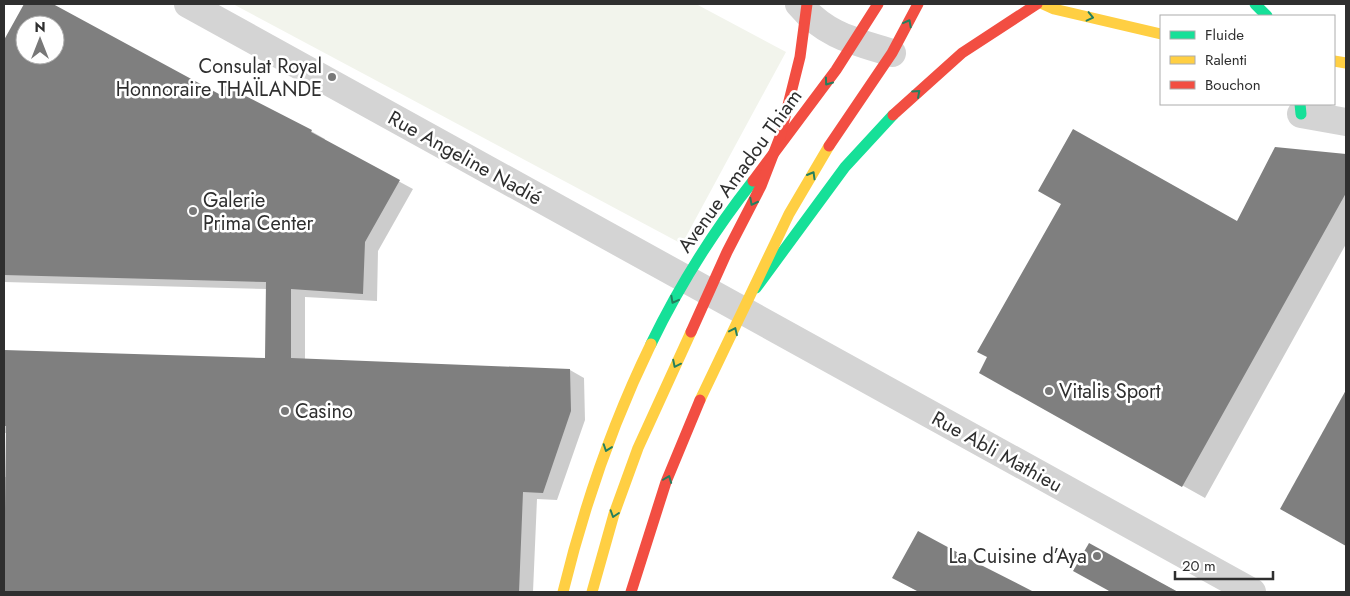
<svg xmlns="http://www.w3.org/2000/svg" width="1350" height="596" font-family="Jost,sans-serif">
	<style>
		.green { fill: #f2f4ec }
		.shadow { fill: #0003; fill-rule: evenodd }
		.building { fill: #7f7f7f; fill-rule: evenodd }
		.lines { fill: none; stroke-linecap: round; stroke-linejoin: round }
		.street { stroke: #d4d4d4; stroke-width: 28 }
		.fast { stroke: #16e098; stroke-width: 11 }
		.slow { stroke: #ffcf43; stroke-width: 11 }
		.jam { stroke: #f24e42; stroke-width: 11 }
		.slow-bridge { stroke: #ffcf43; stroke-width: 11 }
		.jam-bridge { stroke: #f24e42; stroke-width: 11 }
		.oneway { stroke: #247f5e }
		.poi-dot { fill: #787878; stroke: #fff; stroke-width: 2 }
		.labels { text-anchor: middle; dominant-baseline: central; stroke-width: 5; stroke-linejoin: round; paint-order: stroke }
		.poi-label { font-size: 20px; fill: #2f2f2f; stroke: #fff; text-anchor: start }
		.street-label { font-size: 20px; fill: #2f2f2f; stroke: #fff }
	</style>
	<rect width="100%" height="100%" fill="#fff"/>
	<!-- green -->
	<polygon class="green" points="233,4 696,4 786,52 682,244"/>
	<!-- shadow -->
	<g class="shadow">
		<path d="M25,4H50L220,96L225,87L311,131L325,139L324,141L413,189L378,251L377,301L305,297V360L570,370L584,378L585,420L557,500L537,499L533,592H4V477H6L7,433H4V351L266,359L267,289L4,282V42ZM25,25H55V55H25Z"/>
		<polygon points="1276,148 1346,155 1346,244 1205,498 1002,385 1237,223"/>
		<polygon points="1346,393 1346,545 1281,509"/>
		<polygon points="918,533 1030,592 919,592 894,578"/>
		<polygon points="1089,545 1178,592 1109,592"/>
	</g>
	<!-- building -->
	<g class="building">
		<path d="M24,4H53L219,94L224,85L312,130L311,132L400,180L365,242L363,294L291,289V358L570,369L571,411L543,493L523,492L519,592H4L6,426H4V350L265,358L266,282L4,275V40ZM25,25H55V55H25Z"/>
		<polygon points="1073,129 1237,221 1275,147 1346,154 1346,193 1182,487 979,373 987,357 977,352 1061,204 1038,191"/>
		<polygon points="1346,390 1346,546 1280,509"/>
		<polygon points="918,531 979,564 1034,592 919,592 892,578"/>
		<polygon points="1089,543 1178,592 1111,592 1073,571"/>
	</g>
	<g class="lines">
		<!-- street -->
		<g class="street">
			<polyline points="188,4 1252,592"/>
			<path d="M799,4C826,36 854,41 892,53"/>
			<polyline points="1301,114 1346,122"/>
		</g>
		<!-- fast -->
		<g class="fast">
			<polyline points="1255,4 1267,16"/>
			<polyline points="1300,104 1301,114"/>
			<polyline points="756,288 845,167 893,115"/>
			<path d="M651,344C679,286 713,232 753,181"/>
		</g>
		<!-- slow -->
		<g class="slow">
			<polyline points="1043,4 1054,9 1161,34"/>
			<polyline points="1334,61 1346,63"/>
			<polyline points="700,400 789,214 829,146"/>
			<path d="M563,592C584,506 612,424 651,344"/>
		</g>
		<!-- jam -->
		<g class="jam">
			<polyline points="893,115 962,53 1037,4"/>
			<polyline points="829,146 892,53 918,4"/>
			<polyline points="753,181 836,70 878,4"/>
			<polyline points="631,592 666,482 700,400"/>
		</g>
		<!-- slow-bridge -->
		<polyline class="slow-bridge" points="592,592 614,514 638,448 691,332"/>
		<!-- jam-bridge -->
		<polyline class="jam-bridge" points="691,332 727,252 761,186 780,137 800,57 807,4"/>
	</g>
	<!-- one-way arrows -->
	<defs><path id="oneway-chevron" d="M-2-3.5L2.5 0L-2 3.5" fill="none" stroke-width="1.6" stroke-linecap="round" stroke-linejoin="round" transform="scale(1.25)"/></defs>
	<g class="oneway">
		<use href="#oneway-chevron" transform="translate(1090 17) rotate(13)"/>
		<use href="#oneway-chevron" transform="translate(908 23) rotate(-62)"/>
		<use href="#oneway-chevron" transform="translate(828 82) rotate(126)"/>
		<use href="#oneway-chevron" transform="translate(917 93) rotate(-42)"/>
		<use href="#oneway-chevron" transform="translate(812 175) rotate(-60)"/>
		<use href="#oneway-chevron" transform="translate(753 202) rotate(117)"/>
		<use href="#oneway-chevron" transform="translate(674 300) rotate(118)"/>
		<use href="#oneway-chevron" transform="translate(734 331) rotate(-65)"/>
		<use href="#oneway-chevron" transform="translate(676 364) rotate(116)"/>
		<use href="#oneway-chevron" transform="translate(607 448) rotate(109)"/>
		<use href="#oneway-chevron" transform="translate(668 479) rotate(-69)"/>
		<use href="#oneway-chevron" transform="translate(614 514) rotate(108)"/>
	</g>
	<!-- markers -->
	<g class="poi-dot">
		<circle cx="332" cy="77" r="5"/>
		<circle cx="193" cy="211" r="5"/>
		<circle cx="1049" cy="391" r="5"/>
		<circle cx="285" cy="411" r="5"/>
		<circle cx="1097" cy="556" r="5"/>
	</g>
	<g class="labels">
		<!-- poi labels -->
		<g class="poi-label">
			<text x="322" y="66" text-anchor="end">Consulat Royal<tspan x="322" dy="23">Honnoraire THAÏLANDE</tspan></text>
			<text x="203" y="200">Galerie<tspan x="203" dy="23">Prima Center</tspan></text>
			<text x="1059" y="391">Vitalis Sport</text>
			<text x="295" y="411">Casino</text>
			<text x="1087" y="556" text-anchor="end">La Cuisine d’Aya</text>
		</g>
		<!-- street labels -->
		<g class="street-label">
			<text transform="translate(465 158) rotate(29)">Rue Angeline Nadié</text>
			<text transform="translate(740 171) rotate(-54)">Avenue Amadou Thiam</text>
			<text transform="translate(997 452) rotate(29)">Rue Abli Mathieu</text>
		</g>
	</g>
	<!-- border -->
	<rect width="1350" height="596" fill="none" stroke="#2f2f2f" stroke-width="10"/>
	<!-- legend -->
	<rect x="1160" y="15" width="175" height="90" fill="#ffffff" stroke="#acacac"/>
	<rect x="1170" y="31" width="25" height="8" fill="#16e098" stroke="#acacac"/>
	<text x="1205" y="40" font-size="15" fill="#2f2f2f">Fluide</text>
	<rect x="1170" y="56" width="25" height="8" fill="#ffcf43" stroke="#acacac"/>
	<text x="1205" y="65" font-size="15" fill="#2f2f2f">Ralenti</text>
	<rect x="1170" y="81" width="25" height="8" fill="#f24e42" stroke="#acacac"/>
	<text x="1205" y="90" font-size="15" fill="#2f2f2f">Bouchon</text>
	<!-- north arrow -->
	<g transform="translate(40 40)"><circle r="24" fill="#ffffff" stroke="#acacac"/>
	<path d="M0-4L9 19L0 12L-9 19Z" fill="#787878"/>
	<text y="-8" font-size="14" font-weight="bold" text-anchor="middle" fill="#2f2f2f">N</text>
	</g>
	<!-- scale -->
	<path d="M1175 571v8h98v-8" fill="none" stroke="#2f2f2f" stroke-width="2.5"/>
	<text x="1182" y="571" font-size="15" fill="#2f2f2f" stroke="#ffffff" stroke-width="4" paint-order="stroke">20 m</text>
</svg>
